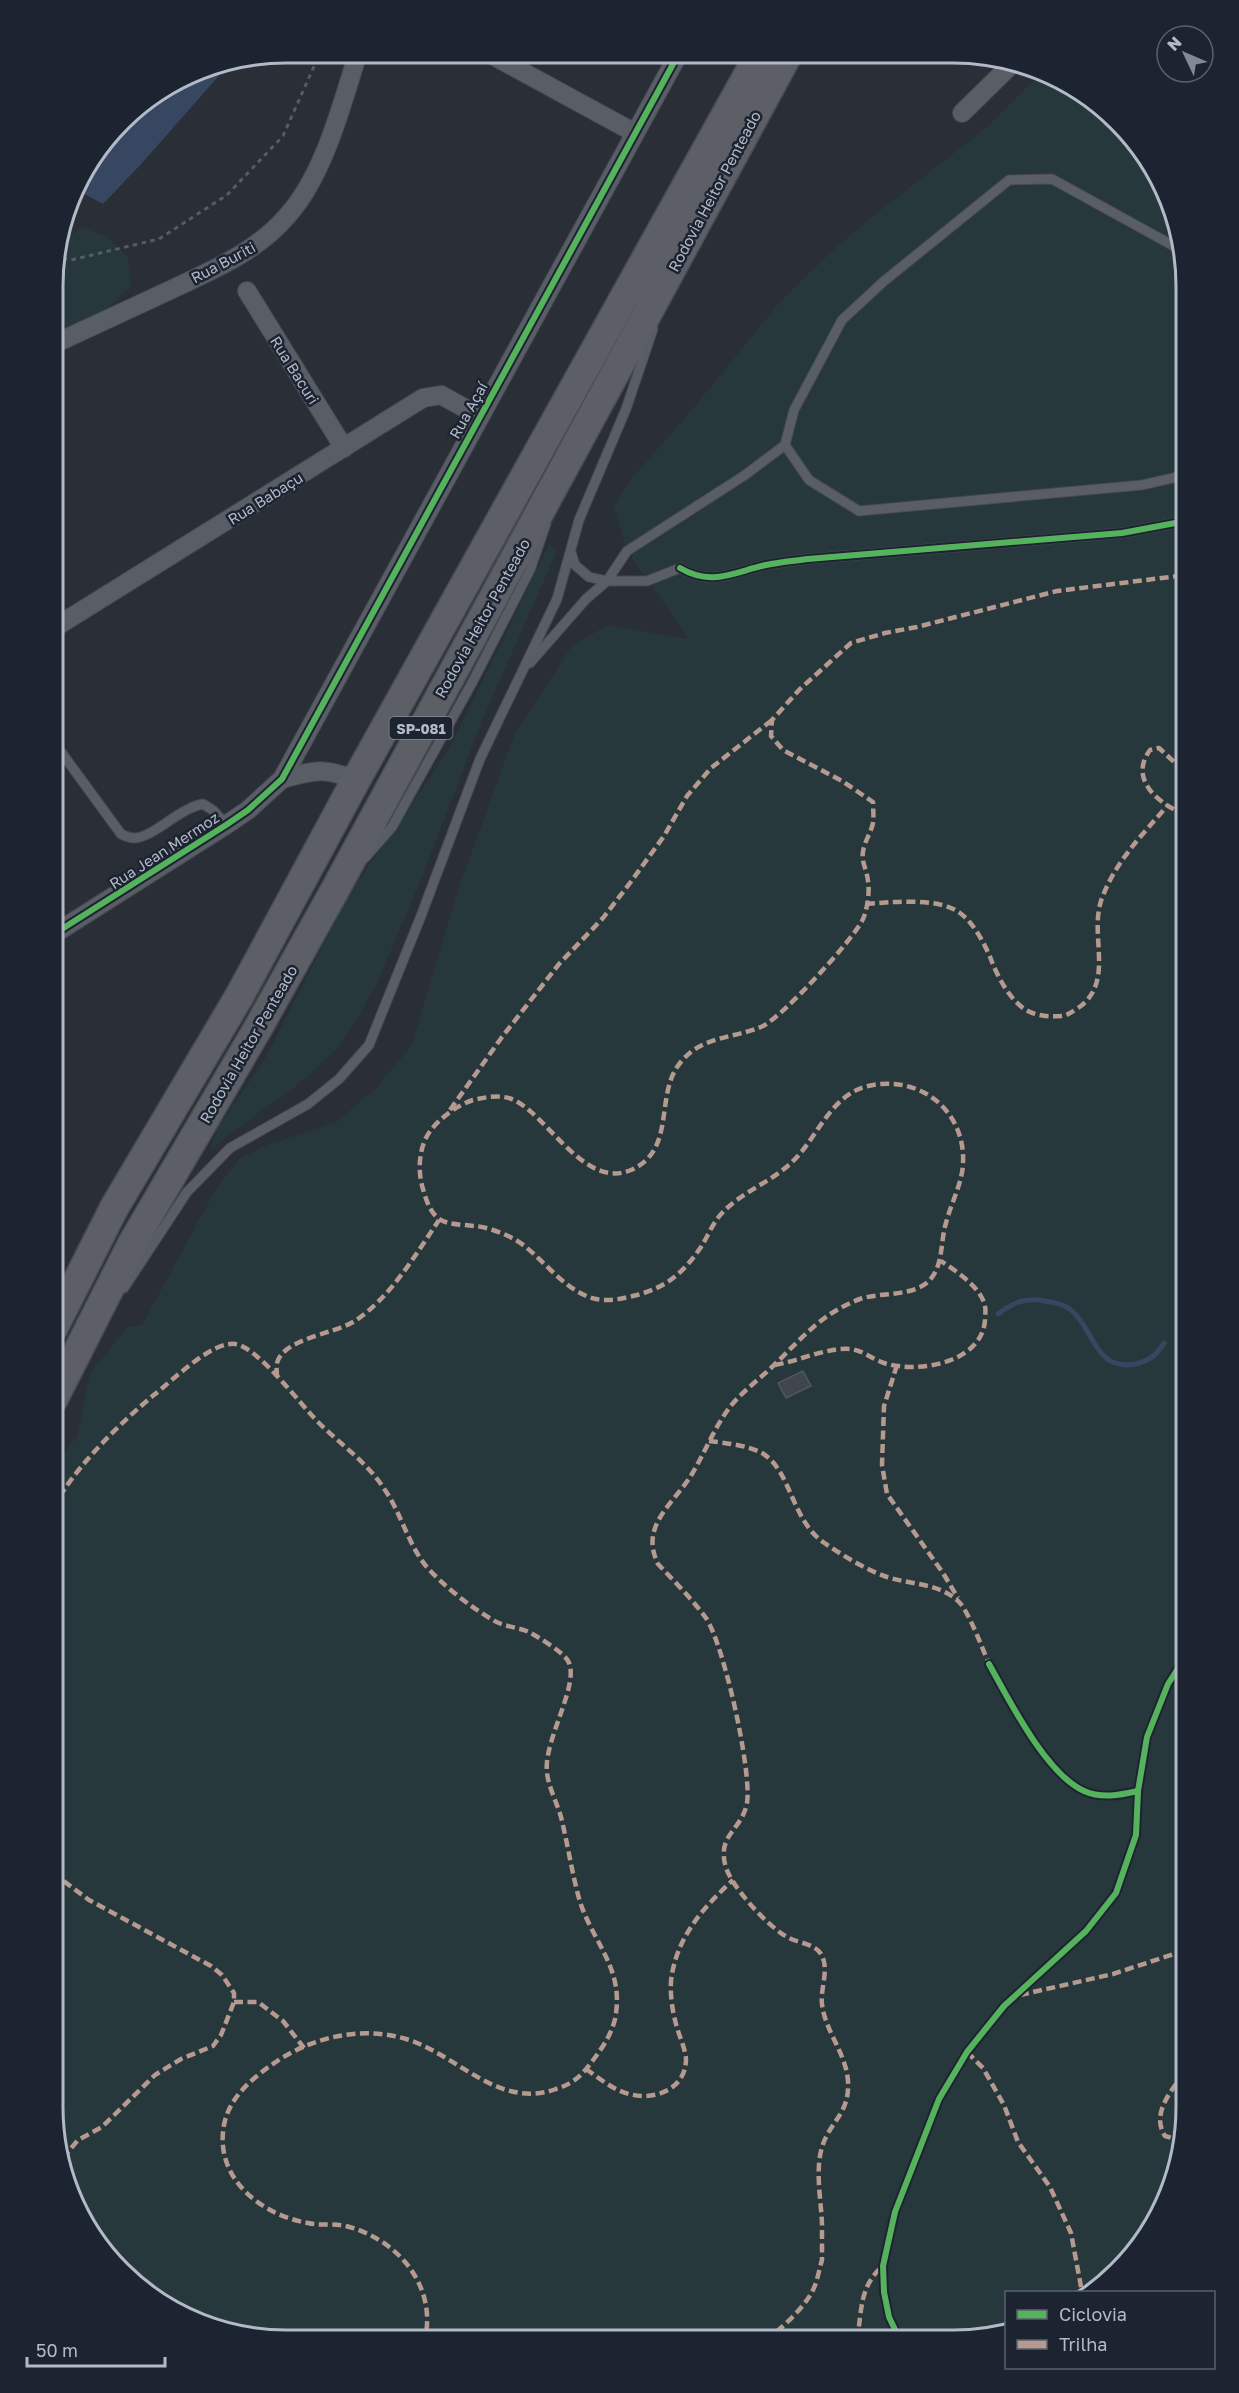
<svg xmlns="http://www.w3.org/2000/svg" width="1239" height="2393" font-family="'Golos Text',sans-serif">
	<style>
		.green { fill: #27383c }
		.water { fill: #384761 }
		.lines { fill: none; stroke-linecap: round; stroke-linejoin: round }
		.stream { stroke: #384761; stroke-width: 5 }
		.building { fill: #41454c; stroke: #52565e; stroke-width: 1.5 }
		.lane-casing { stroke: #46494f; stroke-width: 11 }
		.street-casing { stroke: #46494f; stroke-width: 20 }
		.primary-casing { stroke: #474b53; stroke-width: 31 }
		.path { stroke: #575c61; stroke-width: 3; stroke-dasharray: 4.5 4.5; stroke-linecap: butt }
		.lane { stroke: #595d65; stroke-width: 9 }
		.street { stroke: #595d65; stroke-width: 18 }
		.primary { stroke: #5c5f66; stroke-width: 28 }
		.quiet { stroke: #b69a8f; stroke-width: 4.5; stroke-dasharray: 9 4.5; stroke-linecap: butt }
		.cycleway-casing { stroke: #1d2431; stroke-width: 10 }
		.cycleway { stroke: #56b35d; stroke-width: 6 }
		.labels { text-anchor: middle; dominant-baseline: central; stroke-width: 5; stroke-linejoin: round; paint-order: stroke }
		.shield { fill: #1d2431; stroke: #868d9a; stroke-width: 1.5 }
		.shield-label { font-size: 14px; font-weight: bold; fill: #b3bac7 }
		.street-label { font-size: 15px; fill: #b3bac7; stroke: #1d2431 }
		.rim { fill: none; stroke: #b3bac7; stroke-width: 3 }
	</style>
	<rect width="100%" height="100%" fill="#2a2e36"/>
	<!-- green -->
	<g class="green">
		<polygon points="1043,72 1057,77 1107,111 1147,156 1174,211 1186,286 1186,2123 1169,2196 1138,2250 1092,2292 1006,2292 1006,2332 953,2340 255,2338 183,2317 132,2283 92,2237 65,2182 53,2107 53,1465 77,1437 90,1374 127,1327 142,1325 216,1189 239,1159 267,1145 338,1121 376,1088 412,1045 457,893 515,733 571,647 607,625 689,639 627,551 614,508 629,482 694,407 781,301 833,250 882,209 981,132"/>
		<path d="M82,227L108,238L128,258L131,286C108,310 83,328 54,345V256L58,245Z"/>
		<polygon points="550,543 557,551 481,723 424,872 376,986 341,1045 291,1091 254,1116 210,1150 217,1129 266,1057 348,896 448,751"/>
	</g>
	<!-- water -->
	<polygon class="water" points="230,63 143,162 103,204 75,189 77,182 132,111 197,70"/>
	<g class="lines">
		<!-- stream -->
		<path class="stream" d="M998,1314C1013,1302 1027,1297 1045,1301C1052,1302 1062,1304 1068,1308C1094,1325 1093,1372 1135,1364C1149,1361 1157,1355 1164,1343"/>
	</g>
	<!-- building -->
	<polygon class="building" points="803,1371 811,1386 786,1398 778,1383"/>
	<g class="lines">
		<defs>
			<g id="lane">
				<polyline points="785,445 809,480 859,511 1142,485 1186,475"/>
				<path d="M571,552L575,565L589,577L607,581H647L680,568C712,587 734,572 766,565C780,562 794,561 808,559L1122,533L1186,521"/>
				<polyline points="530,663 586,599 607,581 627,551 745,475 785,445 794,410 842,320 883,282 1009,180 1052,179 1181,250"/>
				<path d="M56,745L121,834C125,836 129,838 134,838C153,838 179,808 203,804L214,811L226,825"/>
				<polyline points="365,858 392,827 473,681 530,570 546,524"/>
				<polyline points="124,1288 187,1192 230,1148 308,1104 339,1079 369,1045 421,916 480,759 557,599 579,520 626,409 653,329"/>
			</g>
			<g id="street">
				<polyline points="490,54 635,133"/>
				<polyline points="962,113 1014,62"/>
				<polyline points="247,291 344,448"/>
				<path d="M54,344C92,326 129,309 166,292C210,271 256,253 288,215C324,175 342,104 358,53"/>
				<polyline points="54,628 423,398 441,395 479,416"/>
				<path d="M282,779C315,770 323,767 356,780"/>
				<polyline points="54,934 226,825 248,810 282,779 678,55"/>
			</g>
			<g id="primary">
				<polyline points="53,1329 114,1208 240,995 356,780 759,55"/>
				<polyline points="53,1400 133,1242 258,1028 336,888 787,56"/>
			</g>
		</defs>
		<!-- lane casing -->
		<use href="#lane" class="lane-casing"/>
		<!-- street casing -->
		<use href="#street" class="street-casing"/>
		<!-- primary casing -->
		<use href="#primary" class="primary-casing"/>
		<!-- path -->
		<polyline class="path" points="54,256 71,260 159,239 227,195 283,136 320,53"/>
		<!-- lane -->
		<use href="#lane" class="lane"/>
		<!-- street -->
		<use href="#street" class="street"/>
		<!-- primary -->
		<use href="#primary" class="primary"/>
		<!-- quiet -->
		<g class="quiet">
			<path d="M1186,815C1159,804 1128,780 1150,750L1159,748L1186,773"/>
			<path d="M866,904C892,902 939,897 960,913C974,923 986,946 992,962C999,979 1010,1000 1026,1010C1036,1016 1050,1017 1062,1016C1068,1015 1072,1012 1078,1008C1116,982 1088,935 1102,898C1116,861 1142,835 1168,805"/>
			<polyline points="450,1110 502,1037 559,964 603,918 630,883 664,836 687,796 711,768 772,720"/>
			<path d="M775,1365C798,1361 828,1347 851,1349C864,1351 872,1359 884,1363C918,1374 982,1363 985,1320C985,1316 986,1310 985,1306C981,1287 956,1271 941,1261"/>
			<polyline points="897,1365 884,1406 882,1465 887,1494 943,1573 958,1598"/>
			<path d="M277,1377C277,1373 276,1367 277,1363C283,1339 333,1334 353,1322C389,1300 416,1254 439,1220"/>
			<path d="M709,1441C725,1443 747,1445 762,1453C791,1470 791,1519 823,1542C842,1555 866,1570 887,1577C912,1585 940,1583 959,1602C969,1612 983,1650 989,1664"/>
			<path d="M53,1508C74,1468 120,1423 155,1394C173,1380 212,1341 235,1344C258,1347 300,1404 318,1422C340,1444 368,1463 385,1490C401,1513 408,1544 426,1566C441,1584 473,1609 493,1620C504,1627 518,1627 529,1632C538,1637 563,1652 568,1661C581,1683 543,1741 547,1772C548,1786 557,1803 561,1817C568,1845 572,1874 580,1902C594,1944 625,1970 615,2019C611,2037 598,2054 587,2068C578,2079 569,2085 556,2089C498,2110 457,2054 406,2039C360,2025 308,2038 270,2066C249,2081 229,2099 224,2125C214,2178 261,2215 308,2223C320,2226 333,2223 346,2226C397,2239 437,2285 425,2339"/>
			<polyline points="53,1873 89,1900 211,1966 222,1975 234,1993 234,2002 221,2035 213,2046 181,2059 155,2075 102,2127 78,2140 62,2159 62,2162"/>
			<polyline points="1020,1995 1113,1974 1186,1950"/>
			<polyline points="234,2002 258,2002 283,2021 304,2048"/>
			<polyline points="967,2052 983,2068 1004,2105 1018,2142 1050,2187 1071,2233 1082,2292"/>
			<path d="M586,2069C599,2078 613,2090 629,2094C655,2101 686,2089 686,2059C685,2047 679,2036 676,2024C672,2010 669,1988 672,1974C679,1934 705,1906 733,1880"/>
			<path d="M1183,2135L1175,2139L1165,2136C1150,2113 1173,2089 1186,2070"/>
			<polyline points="67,2187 73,2193 75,2204"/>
			<path d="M766,2340C782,2328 802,2310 812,2292C817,2283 819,2270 822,2260C822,2248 822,2236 822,2224C821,2199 815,2171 822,2147C830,2121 850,2114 848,2081C846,2053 825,2031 822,2004C820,1988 830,1969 821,1954C815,1944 799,1943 789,1938C770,1929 729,1885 725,1864C718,1834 742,1830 747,1803C752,1771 724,1645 706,1618C692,1599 674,1581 658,1564C639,1525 674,1504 692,1474C704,1454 713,1431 727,1411C738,1395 756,1382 771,1368C790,1350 810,1327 832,1313C840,1308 851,1302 860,1299C880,1292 912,1297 929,1281C944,1265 940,1242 946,1223C951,1203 962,1184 963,1164C966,1110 919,1074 868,1086C833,1094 819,1133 797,1157C775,1181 744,1190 723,1212C713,1222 708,1236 701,1247C683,1273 667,1287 637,1295C625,1298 609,1302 596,1299C563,1292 540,1253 514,1239C503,1233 487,1227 475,1226C443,1223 433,1225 423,1189C417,1170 419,1145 431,1130C441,1117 458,1105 473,1100C486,1097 501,1094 514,1100C549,1117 585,1190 631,1170C677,1150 654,1095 680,1063C702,1035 734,1039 763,1026C783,1016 851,942 862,921C867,912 870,892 868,881C867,870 861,862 863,852C864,842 871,833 873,823C874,816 873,809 873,802L842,781L783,750L771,736L772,720L800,689L851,643L885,633L917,627L1057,591L1186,575"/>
			<path d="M857,2340C862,2311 859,2286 883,2266"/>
		</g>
		<defs>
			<g id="cycleway">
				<path d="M680,568C712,587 734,572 766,565C780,562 794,561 808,559L1122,533L1186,521"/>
				<polyline points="54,934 226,825 248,810 282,779 678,55"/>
				<path d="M989,1664C1009,1700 1046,1774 1084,1791C1102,1799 1120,1795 1138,1791"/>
				<polyline points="900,2340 889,2317 884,2292 883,2266 895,2212 939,2099 967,2052 1004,2006 1086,1931 1116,1893 1136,1835 1138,1791 1147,1737 1168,1684 1186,1656"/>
			</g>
		</defs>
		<!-- cycleway casing -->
		<use href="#cycleway" class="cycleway-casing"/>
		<!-- cycleway -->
		<use href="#cycleway" class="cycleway"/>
	</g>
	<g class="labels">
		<!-- shield labels -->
		<rect class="shield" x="389.5" y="717" width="63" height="22" rx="4.5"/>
		<g class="shield-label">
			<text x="421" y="728">SP-081</text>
		</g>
		<!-- street labels -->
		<g class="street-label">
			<text transform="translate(714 191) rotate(-62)">Rodovia Heitor Penteado</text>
			<text transform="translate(223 262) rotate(-28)">Rua Buriti</text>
			<text transform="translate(295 370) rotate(58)">Rua Bacuri</text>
			<text transform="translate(468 410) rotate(-61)">Rua Açaí</text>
			<text transform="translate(265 498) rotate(-32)">Rua Babaçu</text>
			<text transform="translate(482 618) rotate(-61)">Rodovia Heitor Penteado</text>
			<text transform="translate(164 850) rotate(-33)">Rua Jean Mermoz</text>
			<text transform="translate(248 1044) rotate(-60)">Rodovia Heitor Penteado</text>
		</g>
	</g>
	<!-- crop -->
	<path d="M0 0H1239V2393H0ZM286 63H953A223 223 0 0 1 1176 286V2107A223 223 0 0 1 953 2330H286A223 223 0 0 1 63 2107V286A223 223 0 0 1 286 63Z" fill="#1d2431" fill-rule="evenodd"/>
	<path class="rim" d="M286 63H953A223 223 0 0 1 1176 286V2107A223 223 0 0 1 953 2330H286A223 223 0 0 1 63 2107V286A223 223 0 0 1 286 63Z"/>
	<!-- legend -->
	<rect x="1005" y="2291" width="210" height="78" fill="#1d2431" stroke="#59606d" stroke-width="1.5"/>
	<rect x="1017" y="2310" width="30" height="9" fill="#56b35d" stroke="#59606d" stroke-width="1.5"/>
	<text x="1059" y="2321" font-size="18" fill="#b3bac7">Ciclovia</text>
	<rect x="1017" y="2340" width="30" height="9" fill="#b69a8f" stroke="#59606d" stroke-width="1.5"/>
	<text x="1059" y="2351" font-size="18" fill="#b3bac7">Trilha</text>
	<!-- north arrow -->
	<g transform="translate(1185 54) rotate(314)"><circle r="28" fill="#1d2431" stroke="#59606d" stroke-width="1.5"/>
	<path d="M0-4.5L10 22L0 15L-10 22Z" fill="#838994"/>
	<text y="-9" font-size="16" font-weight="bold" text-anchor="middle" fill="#b3bac7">N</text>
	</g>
	<!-- scale -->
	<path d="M27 2357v9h138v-9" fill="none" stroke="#b3bac7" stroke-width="3"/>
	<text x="36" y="2357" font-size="18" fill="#b3bac7" stroke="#1d2431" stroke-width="4.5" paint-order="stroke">50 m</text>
</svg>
